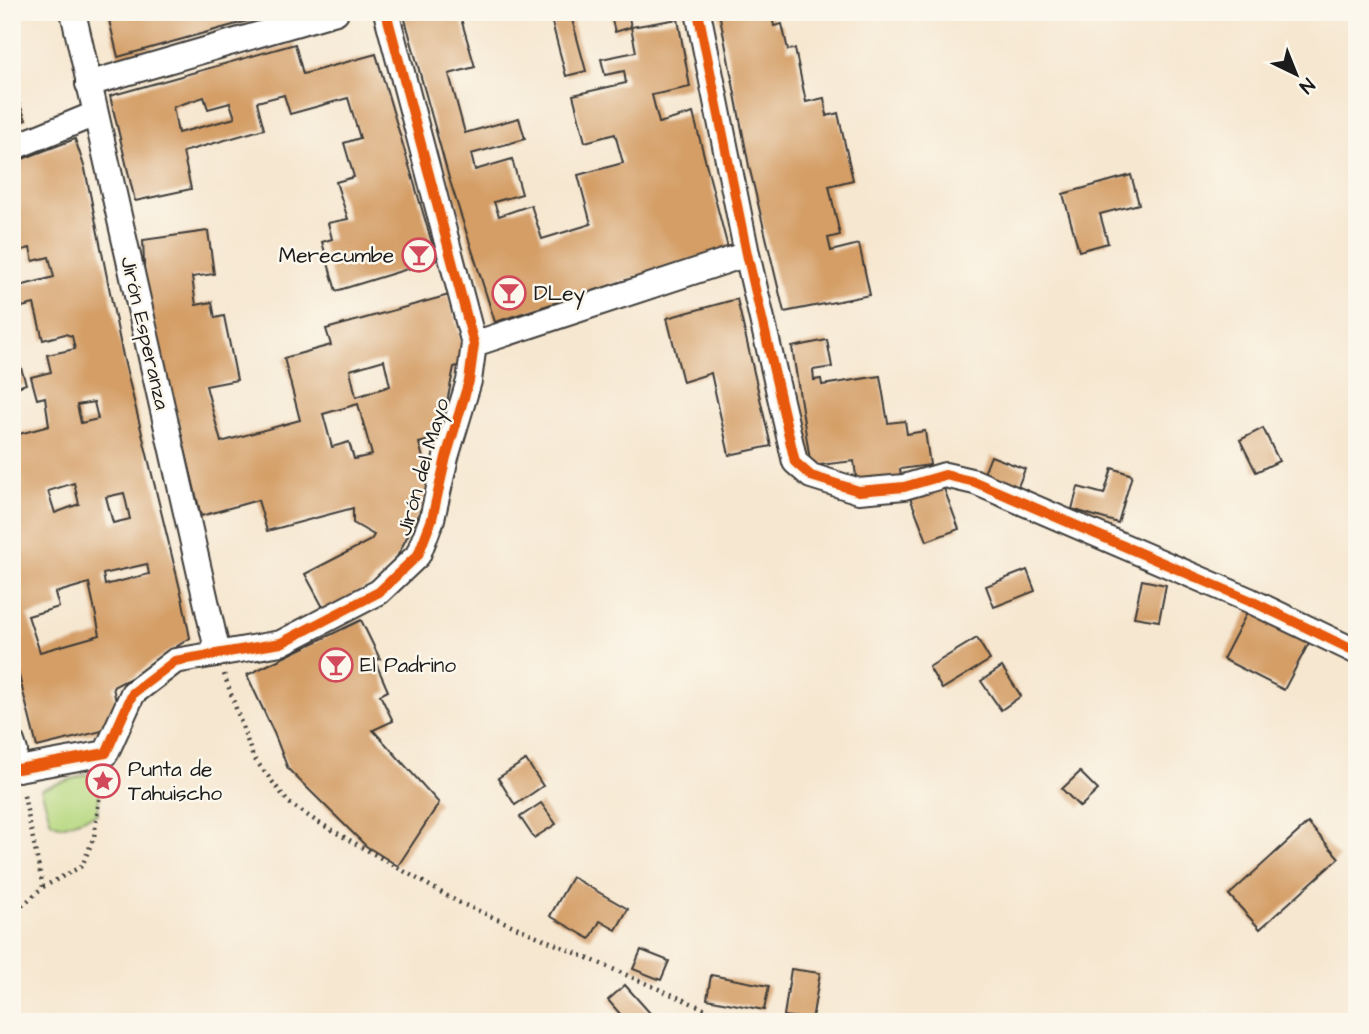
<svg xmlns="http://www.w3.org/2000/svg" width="1369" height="1034" font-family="'Architects Daughter',sans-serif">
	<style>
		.green { fill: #b7d880; stroke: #6a7a4e; stroke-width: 2 }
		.building { fill: #d49e66; fill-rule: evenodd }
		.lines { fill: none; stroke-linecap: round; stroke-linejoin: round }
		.minor-casing { stroke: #3d3a37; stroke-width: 28 }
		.path { stroke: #3d3a37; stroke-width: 4.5; stroke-dasharray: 2 5; stroke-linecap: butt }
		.minor { stroke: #fff; stroke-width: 24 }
		.cycleway-casing { stroke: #fbf7ec; stroke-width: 15 }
		.cycleway { stroke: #e8590c; stroke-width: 10 }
		.labels { text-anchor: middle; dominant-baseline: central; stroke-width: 5; stroke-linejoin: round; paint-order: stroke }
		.poi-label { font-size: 21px; fill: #1c1c1c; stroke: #fbf7ec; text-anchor: start }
		.street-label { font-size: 21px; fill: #1c1c1c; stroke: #fbf7ec }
	</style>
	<rect width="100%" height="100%" fill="#fbf7ec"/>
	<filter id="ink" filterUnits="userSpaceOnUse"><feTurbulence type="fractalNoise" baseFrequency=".0143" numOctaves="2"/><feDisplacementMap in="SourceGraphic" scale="14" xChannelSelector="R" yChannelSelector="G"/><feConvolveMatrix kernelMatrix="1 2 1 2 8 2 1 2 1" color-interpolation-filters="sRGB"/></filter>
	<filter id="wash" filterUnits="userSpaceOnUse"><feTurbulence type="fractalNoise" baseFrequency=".00686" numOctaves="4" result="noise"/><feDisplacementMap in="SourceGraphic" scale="28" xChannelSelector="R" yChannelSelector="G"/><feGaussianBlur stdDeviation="1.57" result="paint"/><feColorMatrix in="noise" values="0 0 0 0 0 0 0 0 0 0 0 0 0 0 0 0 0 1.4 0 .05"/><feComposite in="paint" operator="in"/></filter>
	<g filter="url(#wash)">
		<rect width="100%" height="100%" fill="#f6e7d0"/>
		<!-- green -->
		<polygon class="green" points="103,769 97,814 62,826 51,822 41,789"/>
		<g id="blocks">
			<!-- building -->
			<g class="building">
				<polygon points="107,12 276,12 276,13 118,57"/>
				<polygon points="403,12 459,12 475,67 449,74 465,133 519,118 525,139 471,154 475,170 512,159 522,194 494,202 499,216 531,205 542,239 591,224 578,175 623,163 615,134 585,142 573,95 626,83 624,71 605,75 601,59 636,52 631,27 678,19 690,87 652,95 659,123 693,113 728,248 495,322 449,178"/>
				<polygon points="525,12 570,12 586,71 566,76 550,15 528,22"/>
				<polygon points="610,12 628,12 631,27 615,32"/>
				<polygon points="719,12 771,12 774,26 782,24 788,50 795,49 806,102 824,98 827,116 838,113 853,180 829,186 840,235 828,238 831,251 859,244 870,295 784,312 749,166"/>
				<path d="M295,44L303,74L376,54L437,260L336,291L322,242L332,239L328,223L348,219L336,182L354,177L344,143L360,138L348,98L290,114L284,95L257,102L264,129L183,152L191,189L135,201L110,96ZM204,97L208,109L230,103L235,118L178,133L173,107Z"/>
				<polygon points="12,86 26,120 12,125"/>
				<path d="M75,139L85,169L123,356L182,597L190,638L154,661L135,676L113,687L116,702L102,731L37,747L12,648V436L49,426L45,397L37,399L31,377L51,372L47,355L75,349L72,336L65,334L43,340L34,304L14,309L12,288L54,277L49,257L33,261L30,248L12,253V163ZM94,402L98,419L81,423L77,405ZM74,483L79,504L55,513L48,491ZM124,493L130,519L113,523L106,497ZM147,564L149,574L105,585L103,574ZM89,583L100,635L40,652L28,616L59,607L55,593Z"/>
				<polygon points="1131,175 1139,204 1100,214 1108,243 1079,251 1063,194"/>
				<path d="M208,231L214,274L192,277L196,305L212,302L215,318L224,316L237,380L206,386L221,442L300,420L284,358L331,345L326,329L449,295L467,363L454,367L440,437L419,443L431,489L397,557L367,587L325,611L305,574L371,540L374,535L353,523V508L267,531L258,500L201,516L145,285L143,240ZM384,360L390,386L356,397L350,370ZM358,404L372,455L354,459L349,442L332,447L323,414Z"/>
				<polygon points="737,299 771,446 729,455 711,373 683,382 667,318"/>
				<polygon points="827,340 832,367 813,370 814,380 821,379 822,385 880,376 888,423 905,421 907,434 925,431 930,465 900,469 902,484 858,490 854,461 811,466 792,347"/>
				<polygon points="15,349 26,384 12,389 12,350"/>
				<polygon points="1263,428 1279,461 1256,472 1240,440"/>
				<polygon points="991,456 1025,469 1015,494 981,481"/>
				<polygon points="1112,468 1132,475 1118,523 1072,509 1078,487 1104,494"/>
				<polygon points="942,483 959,529 927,541 909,495"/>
				<polygon points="1027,570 1035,591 994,607 986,586"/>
				<polygon points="1142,580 1166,585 1159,621 1134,617"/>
				<polygon points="1251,605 1312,637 1284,690 1223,659"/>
				<polygon points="361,620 380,659 375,661 388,691 380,695 393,721 373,730 439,803 398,866 366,846 288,769 274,733 247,675"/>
				<polygon points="977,638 990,660 942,689 929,667"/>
				<polygon points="1002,667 1021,696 1001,710 981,681"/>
				<polygon points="526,760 543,786 515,805 498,778"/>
				<polygon points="1080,772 1098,790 1080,807 1062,789"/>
				<polygon points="541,803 556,824 534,838 520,817"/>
				<polygon points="1308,823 1339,858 1260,929 1229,895"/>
				<polygon points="572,877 628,909 616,930 600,921 590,939 550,916"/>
				<polygon points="641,950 669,961 661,980 633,969"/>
				<polygon points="791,969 820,973 812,1020 784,1016"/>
				<polygon points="711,975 769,986 764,1010 707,999"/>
				<polygon points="625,985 658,1022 627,1022 608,1000"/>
			</g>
		</g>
	</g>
	<g filter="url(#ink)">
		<use href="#blocks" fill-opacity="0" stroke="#3d3a37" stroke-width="2"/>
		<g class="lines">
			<defs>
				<g id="minor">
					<polyline points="73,12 218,654"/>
					<polyline points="698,12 747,254 795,462 811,476 859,491 904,487 945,475 975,482 1249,600 1357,652"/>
					<polyline points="88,84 336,12"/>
					<polyline points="12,148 95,114"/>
					<polyline points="474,344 747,254"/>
					<polyline points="12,742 15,751"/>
					<polyline points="18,769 106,753 133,693 175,661 281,643 379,592 418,555 432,519 446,457 469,381 474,344 386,12"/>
				</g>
			</defs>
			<!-- minor casing -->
			<use href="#minor" class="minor-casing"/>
			<!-- path -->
			<g class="path">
				<polyline points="224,674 253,757 289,803 316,821 458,902 735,1022"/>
				<polyline points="43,887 82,866 94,837 102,778"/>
				<polyline points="12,915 43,887 23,791"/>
			</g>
			<!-- minor -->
			<use href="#minor" class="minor"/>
			<defs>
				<g id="cycleway">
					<polyline points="698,12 747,254 795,462 811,476 859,491 904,487 945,475 975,482 1249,600 1357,652"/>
					<polyline points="18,769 106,753 133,693 175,661 281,643 379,592 418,555 432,519 446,457 469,381 474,344 386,12"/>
				</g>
			</defs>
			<!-- cycleway casing -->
			<use href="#cycleway" class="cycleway-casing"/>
			<!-- cycleway -->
			<use href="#cycleway" class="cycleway"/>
		</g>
	</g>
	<!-- icons -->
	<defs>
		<symbol id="bar-ring" viewBox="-11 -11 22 22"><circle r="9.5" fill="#fbf7ec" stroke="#d1495b" stroke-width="1.5"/><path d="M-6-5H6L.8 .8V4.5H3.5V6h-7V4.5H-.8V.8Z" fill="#d1495b"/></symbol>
		<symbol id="sight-ring" viewBox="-11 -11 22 22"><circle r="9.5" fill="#fbf7ec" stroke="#d1495b" stroke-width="1.5"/><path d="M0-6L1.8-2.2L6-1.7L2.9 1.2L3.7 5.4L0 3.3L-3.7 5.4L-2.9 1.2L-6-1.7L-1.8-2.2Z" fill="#d1495b"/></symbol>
	</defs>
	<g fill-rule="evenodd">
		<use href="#bar-ring" x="400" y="236" width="38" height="38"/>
		<use href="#bar-ring" x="490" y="274" width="38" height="38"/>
		<use href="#bar-ring" x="317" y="646" width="38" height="38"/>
		<use href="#sight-ring" x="84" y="762" width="38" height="38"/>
	</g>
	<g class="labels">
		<!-- poi labels -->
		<g class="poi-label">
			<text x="394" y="255" text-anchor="end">Merecumbe</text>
			<text x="534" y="293">DLey</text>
			<text x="360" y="665">El Padrino</text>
			<text x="128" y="769">Punta de<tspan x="128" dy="24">Tahuischo</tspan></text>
		</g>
		<!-- street labels -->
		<g class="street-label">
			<text transform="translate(145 333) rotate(77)">Jirón Esperanza</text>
			<text transform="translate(423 467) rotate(-74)">Jirón del Mayo</text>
		</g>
	</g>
	<!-- margin -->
	<rect width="1369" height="1034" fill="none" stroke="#fbf7ec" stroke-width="42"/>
	<!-- north arrow -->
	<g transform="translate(1296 74) rotate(137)" stroke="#fbf7ec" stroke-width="5" paint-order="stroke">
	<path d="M0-5L12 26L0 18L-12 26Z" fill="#1c1c1c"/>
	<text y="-10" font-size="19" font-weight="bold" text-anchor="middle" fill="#1c1c1c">N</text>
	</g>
</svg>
